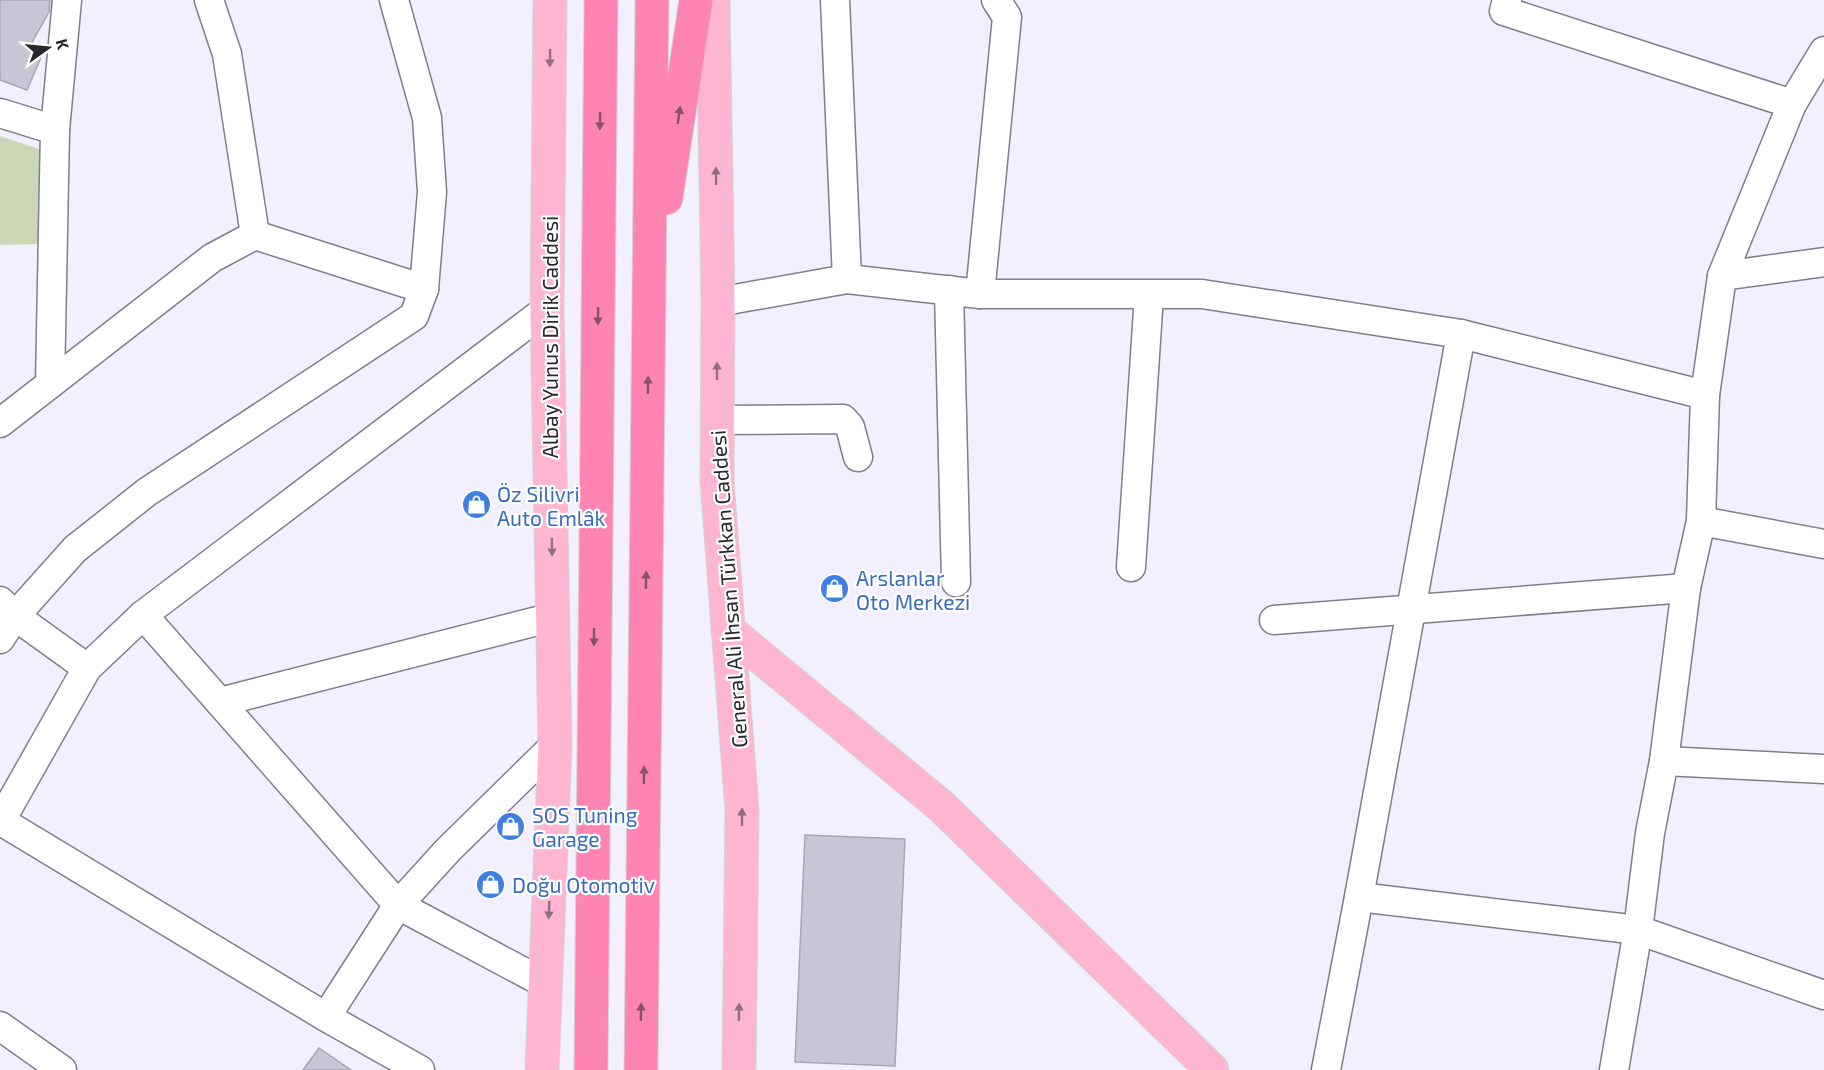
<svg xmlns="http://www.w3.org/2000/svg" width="1824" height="1070" font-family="'Exo 2',sans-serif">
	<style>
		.green { fill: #cbd6b5 }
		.building { fill: #c8c6d5; stroke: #a7a6b4; stroke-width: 1.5 }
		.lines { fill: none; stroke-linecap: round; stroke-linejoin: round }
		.minor-casing { stroke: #807e8b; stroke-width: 31 }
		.major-casing { stroke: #d4d4d5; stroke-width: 35 }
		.highway-casing { stroke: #d4d4d5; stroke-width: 35 }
		.minor { stroke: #fff; stroke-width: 28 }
		.major { stroke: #feb5d1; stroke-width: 33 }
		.highway { stroke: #fd84b3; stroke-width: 33 }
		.oneway { fill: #926e7e }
		.oneway2 { fill: #875169 }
		.labels { text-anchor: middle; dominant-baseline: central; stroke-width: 4.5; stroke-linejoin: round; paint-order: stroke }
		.street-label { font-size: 21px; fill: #27272c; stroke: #fff }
		.shop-label { font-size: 21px; fill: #366cbe; stroke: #fff; text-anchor: start }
	</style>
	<rect width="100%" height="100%" fill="#f2f0ff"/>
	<!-- green -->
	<polygon class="green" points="0,136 42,150 42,244 0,245"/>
	<!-- building -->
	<g class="building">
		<polygon points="0,0 50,0 49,12 30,46 42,55 27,90 0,80"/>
		<polygon points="805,835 905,839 895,1066 795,1062"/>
		<polygon points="319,1048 351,1070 303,1070"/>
	</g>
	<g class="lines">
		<defs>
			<g id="minor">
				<polyline points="835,0 847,279"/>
				<polyline points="1507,0 1504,11 1792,104"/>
				<polyline points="0,113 55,130"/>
				<polyline points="255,235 424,289"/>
				<polyline points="1722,276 1824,262"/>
				<polyline points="949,290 956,582"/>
				<polyline points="980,294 1007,17 996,0"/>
				<polyline points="718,302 847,279 980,294 1202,294 1461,334 1705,395"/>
				<polyline points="50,384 55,130 67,0"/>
				<polyline points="717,420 843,419 850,427 858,457"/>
				<polyline points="0,423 212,258 255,235 227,54 209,0"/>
				<polyline points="1701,521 1824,544"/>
				<polyline points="1131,567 1149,295"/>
				<polyline points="0,601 15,616 87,668"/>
				<polyline points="143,615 398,905 546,984"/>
				<polyline points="1274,620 1686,588"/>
				<polyline points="0,639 15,616 75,549 147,492 414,316 424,289 432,192 427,118 394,0"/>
				<polyline points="220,702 553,617"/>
				<polyline points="1664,761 1824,769"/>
				<polyline points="1,821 326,1017 420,1070"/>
				<polyline points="0,822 87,668 143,615 547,309"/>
				<polyline points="1359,897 1638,930 1824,995"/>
				<polyline points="326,1017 398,905 448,850 555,745"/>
				<polyline points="0,1026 62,1070"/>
				<polyline points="1326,1070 1359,897 1461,334"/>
				<polyline points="1614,1070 1638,930 1650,833 1664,761 1686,588 1701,521 1705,395 1722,276 1792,104 1824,51"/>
			</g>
			<g id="major">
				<polyline points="713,0 718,302 717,481 742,810 739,1070"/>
				<polyline points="728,630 941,806 1212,1070"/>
				<polyline points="542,1070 555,745 547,309 550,0"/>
			</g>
			<g id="highway">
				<polyline points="666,198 696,0"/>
				<polyline points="591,1070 601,0"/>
				<polyline points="641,1070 652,0"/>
			</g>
		</defs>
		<!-- minor casing -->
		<use href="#minor" class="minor-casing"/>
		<!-- major casing -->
		<use href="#major" class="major-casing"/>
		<!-- highway casing -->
		<use href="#highway" class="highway-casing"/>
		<!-- minor -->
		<use href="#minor" class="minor"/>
		<!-- major -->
		<use href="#major" class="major"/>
		<!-- highway -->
		<use href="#highway" class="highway"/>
	</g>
	<!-- one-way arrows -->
	<defs><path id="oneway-solid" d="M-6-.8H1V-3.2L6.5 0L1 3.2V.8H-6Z" transform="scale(1.5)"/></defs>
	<g class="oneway">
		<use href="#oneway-solid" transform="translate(550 58) rotate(91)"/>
		<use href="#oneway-solid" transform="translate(716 176) rotate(-91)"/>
		<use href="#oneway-solid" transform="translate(717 371) rotate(-90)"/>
		<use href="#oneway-solid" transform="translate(552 547) rotate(89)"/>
		<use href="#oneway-solid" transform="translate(742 817) rotate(-90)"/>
		<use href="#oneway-solid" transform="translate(549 910) rotate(92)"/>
		<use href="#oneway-solid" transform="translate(739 1012) rotate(-89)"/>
	</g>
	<g class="oneway2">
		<use href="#oneway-solid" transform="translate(679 115) rotate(-82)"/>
		<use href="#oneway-solid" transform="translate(600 121) rotate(91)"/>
		<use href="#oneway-solid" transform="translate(598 316) rotate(91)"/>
		<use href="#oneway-solid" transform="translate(648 385) rotate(-89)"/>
		<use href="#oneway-solid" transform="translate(646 580) rotate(-89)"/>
		<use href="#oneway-solid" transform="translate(594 637) rotate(90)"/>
		<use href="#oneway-solid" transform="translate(644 775) rotate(-89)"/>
		<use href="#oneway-solid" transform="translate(641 1012) rotate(-89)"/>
	</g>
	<!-- icons -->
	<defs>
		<symbol id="shop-disc" viewBox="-11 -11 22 22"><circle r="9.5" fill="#3f7fe0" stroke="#fff"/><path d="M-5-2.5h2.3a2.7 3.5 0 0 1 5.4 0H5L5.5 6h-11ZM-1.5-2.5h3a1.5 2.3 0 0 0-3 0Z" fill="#fff"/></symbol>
	</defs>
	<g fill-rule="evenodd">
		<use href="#shop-disc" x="460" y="488" width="33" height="33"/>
		<use href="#shop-disc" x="818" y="572" width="33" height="33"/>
		<use href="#shop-disc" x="494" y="810" width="33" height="33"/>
		<use href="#shop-disc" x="474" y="868" width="33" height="33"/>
	</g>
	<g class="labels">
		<!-- street labels -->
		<g class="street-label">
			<text transform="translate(549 337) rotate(-90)">Albay Yunus Dirik Caddesi</text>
			<text transform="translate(728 589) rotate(-94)">General Ali İhsan Türkkan Caddesi</text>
		</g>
		<!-- shop labels -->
		<g class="shop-label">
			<text x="497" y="493">Öz Silivri<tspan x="497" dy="24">Auto Emlâk</tspan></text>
			<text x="856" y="577">Arslanlar<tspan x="856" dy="24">Oto Merkezi</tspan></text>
			<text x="532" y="814">SOS Tuning<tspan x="532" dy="24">Garage</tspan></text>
			<text x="512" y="884">Doğu Otomotiv</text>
		</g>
	</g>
	<!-- north arrow -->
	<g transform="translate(48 48) rotate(75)" stroke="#ffffff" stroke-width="4.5" paint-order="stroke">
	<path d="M0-4.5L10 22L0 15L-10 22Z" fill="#27272c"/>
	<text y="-9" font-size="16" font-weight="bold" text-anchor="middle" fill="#27272c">K</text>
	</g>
</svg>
